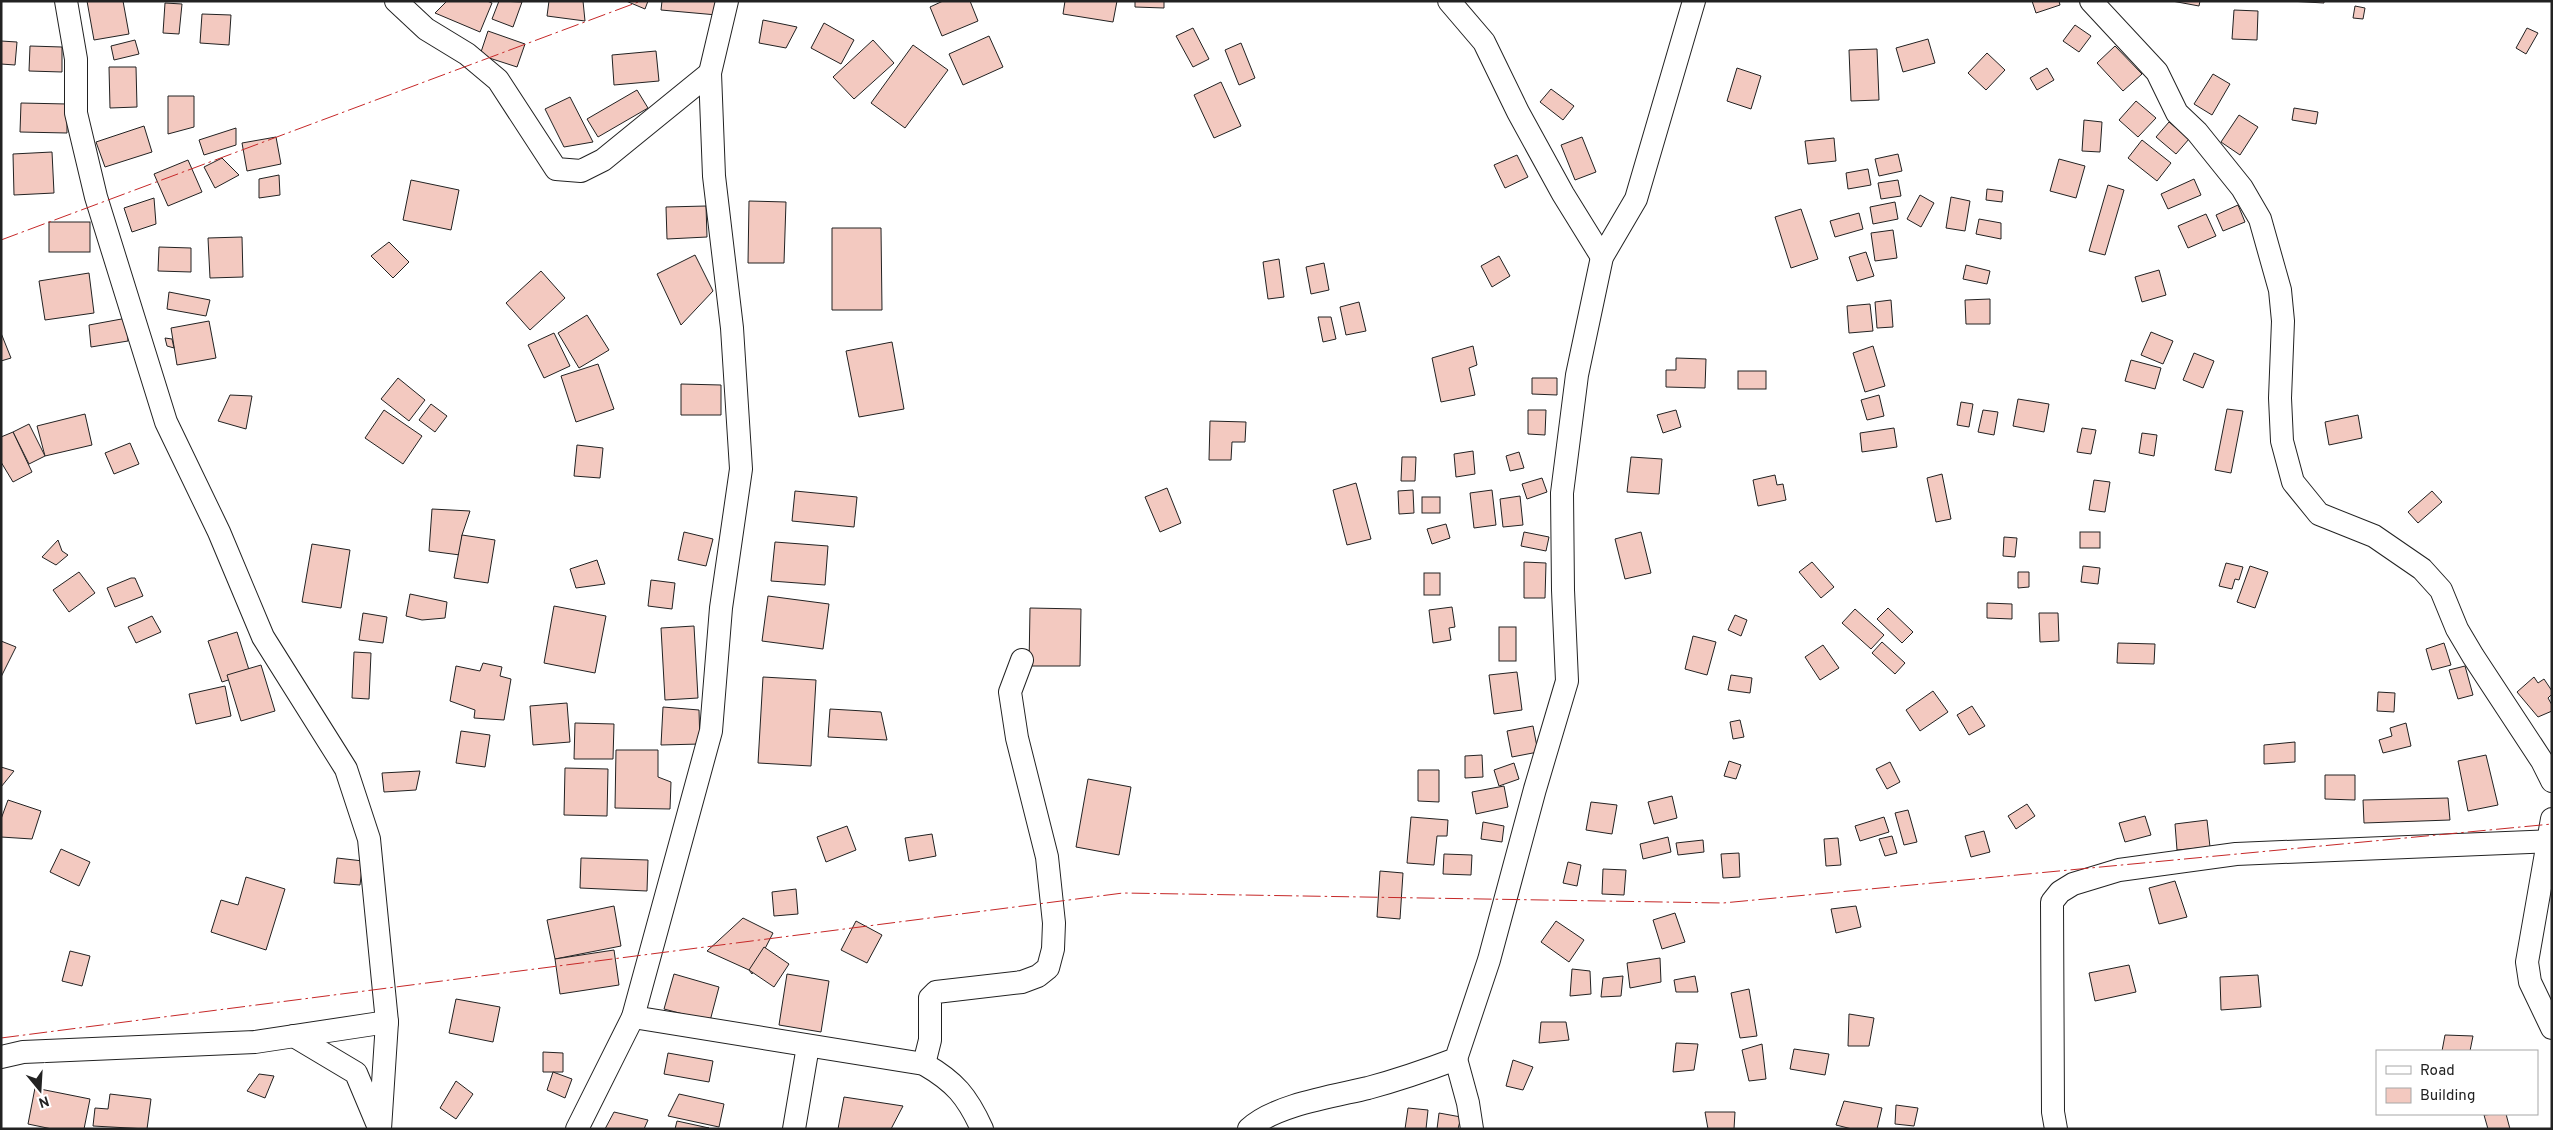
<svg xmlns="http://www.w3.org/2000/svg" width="2553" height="1130" font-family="Overpass,sans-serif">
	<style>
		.building { fill: #f3c9c0; stroke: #222 }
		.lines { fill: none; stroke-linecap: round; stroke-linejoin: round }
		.street-casing { stroke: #222; stroke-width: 24 }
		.street { stroke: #fff; stroke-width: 22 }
		.power { stroke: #c62828; stroke-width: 1; stroke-dasharray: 18 4 2.5 4; stroke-linecap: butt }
	</style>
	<rect width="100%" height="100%" fill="#fff"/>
	<!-- building -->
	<g class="building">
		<polygon points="87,1 123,1 129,34 94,40"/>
		<polygon points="447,1 487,1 492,3 480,32 435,13"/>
		<polygon points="499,1 522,2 513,27 492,19"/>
		<polygon points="549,1 583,1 585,21 547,16"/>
		<polygon points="626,1 648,1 645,9"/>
		<polygon points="662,1 718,1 717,15 661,10"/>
		<polygon points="943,1 970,1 978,21 942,36 930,7"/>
		<polygon points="1065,1 1117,1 1113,22 1063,14"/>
		<polygon points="1135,1 1164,1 1164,8 1135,7"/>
		<polygon points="2032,1 2059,1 2060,5 2036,13"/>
		<polygon points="2172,1 2200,1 2199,6"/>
		<polygon points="2289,1 2324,1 2324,3"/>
		<polygon points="165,3 182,4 179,34 163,33"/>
		<polygon points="2355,6 2365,8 2363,19 2353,18"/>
		<polygon points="2234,10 2258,11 2257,40 2232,39"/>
		<polygon points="202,14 231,15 229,45 200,43"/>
		<polygon points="763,20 797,27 786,48 759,43"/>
		<polygon points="824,23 854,40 841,64 811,48"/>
		<polygon points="2075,25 2091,36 2079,52 2063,41"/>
		<polygon points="1193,28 1209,59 1193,67 1176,36"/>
		<polygon points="2527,28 2538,33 2526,54 2516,48"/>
		<polygon points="488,31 525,44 517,67 480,55"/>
		<polygon points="989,36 1003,67 963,85 949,54"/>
		<polygon points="1928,39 1935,63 1903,72 1896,48"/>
		<polygon points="135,40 139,54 114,60 111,46"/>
		<polygon points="873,40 894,63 854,99 833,77"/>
		<polygon points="1,41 17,42 15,65 1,64"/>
		<polygon points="1241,43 1255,78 1239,85 1225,50"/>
		<polygon points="913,45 948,70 905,128 871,103"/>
		<polygon points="30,46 62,47 62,72 29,71"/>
		<polygon points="2115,46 2142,74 2123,91 2097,63"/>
		<polygon points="1877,49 1879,100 1851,101 1849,50"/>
		<polygon points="656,51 659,81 614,85 612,55"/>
		<polygon points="1987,53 2005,70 1986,90 1968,73"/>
		<polygon points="109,67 136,67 137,107 110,108"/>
		<polygon points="1737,68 1761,76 1751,109 1727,101"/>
		<polygon points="2047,68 2054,80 2037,90 2030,78"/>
		<polygon points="2213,74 2230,84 2212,115 2194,104"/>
		<polygon points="1221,82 1241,126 1214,138 1194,95"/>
		<polygon points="1551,89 1574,106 1563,120 1540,102"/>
		<polygon points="637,90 648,108 598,137 587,119"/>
		<polygon points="168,96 194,96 194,127 168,134"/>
		<polygon points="570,97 593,142 564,147 545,109"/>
		<polygon points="2136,101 2156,118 2138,137 2119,120"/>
		<polygon points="21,103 67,104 67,133 20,132"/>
		<polygon points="2294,108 2318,112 2316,124 2292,120"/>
		<polygon points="2239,115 2258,127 2240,155 2221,142"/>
		<polygon points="2084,120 2102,122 2100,152 2082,151"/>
		<polygon points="2169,122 2189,139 2176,154 2156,137"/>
		<polygon points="144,126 152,152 105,167 96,142"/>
		<polygon points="236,128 236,145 204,155 199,140"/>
		<polygon points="276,137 281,164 247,171 242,143"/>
		<polygon points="1582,137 1596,172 1575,180 1561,145"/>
		<polygon points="1834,138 1836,161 1808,164 1805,141"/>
		<polygon points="2142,140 2171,163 2157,181 2128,158"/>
		<polygon points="52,152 54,193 14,195 13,154"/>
		<polygon points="1898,154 1902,171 1879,176 1875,159"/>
		<polygon points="1517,155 1528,177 1505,188 1494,165"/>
		<polygon points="222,158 239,175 215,188 204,167"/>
		<polygon points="2059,159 2085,166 2076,198 2050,191"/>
		<polygon points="188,160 202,192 168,206 154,174"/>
		<polygon points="1868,169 1871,185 1848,189 1846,173"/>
		<polygon points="279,175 280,195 259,198 259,179"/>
		<polygon points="2194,179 2201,195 2168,209 2161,194"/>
		<polygon points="411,180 459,190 451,230 403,220"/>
		<polygon points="1898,180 1901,196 1881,199 1878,183"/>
		<polygon points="2108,185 2124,190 2105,255 2089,251"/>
		<polygon points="1987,189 2003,191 2002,202 1986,200"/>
		<polygon points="1920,195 1934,203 1921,227 1907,219"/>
		<polygon points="1951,197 1970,201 1965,231 1946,228"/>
		<polygon points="154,198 156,224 132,232 124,208"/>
		<polygon points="749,201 786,202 784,263 748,263"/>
		<polygon points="1895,202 1898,219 1873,224 1870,207"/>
		<polygon points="2238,205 2245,222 2223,231 2216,215"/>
		<polygon points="706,206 707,237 667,239 666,207"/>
		<polygon points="1801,209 1818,259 1791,268 1775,217"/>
		<polygon points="1859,213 1863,229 1835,237 1830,221"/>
		<polygon points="2206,214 2216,236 2188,248 2178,226"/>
		<polygon points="1979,219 2001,223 2001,239 1976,234"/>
		<rect x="49" y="222" width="41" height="30"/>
		<polygon points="832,228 881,228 882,310 832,310"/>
		<polygon points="1893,230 1897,258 1875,261 1871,233"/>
		<polygon points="242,237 243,277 210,278 208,238"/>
		<polygon points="389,242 409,262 393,278 371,256"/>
		<polygon points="159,247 191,248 191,272 158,271"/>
		<polygon points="1866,252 1874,276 1857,281 1849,257"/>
		<polygon points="695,255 713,291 681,325 657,274"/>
		<polygon points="1499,256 1510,276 1492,287 1481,266"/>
		<polygon points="1279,259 1284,297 1268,299 1263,262"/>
		<polygon points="1324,263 1329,290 1311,294 1306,267"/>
		<polygon points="1966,265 1990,271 1987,284 1963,279"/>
		<polygon points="2159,270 2166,295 2142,302 2135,277"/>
		<polygon points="541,271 565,298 530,330 506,303"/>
		<polygon points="89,273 94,313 45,320 39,281"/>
		<polygon points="169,292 210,300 206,316 167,309"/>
		<polygon points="1990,299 1990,324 1966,324 1965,300"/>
		<polygon points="1891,300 1893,327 1877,328 1875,302"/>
		<polygon points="1359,302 1366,331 1346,335 1340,307"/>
		<polygon points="1870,304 1873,331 1849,333 1847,306"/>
		<polygon points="587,315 609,350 579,368 558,333"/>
		<polygon points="1318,317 1331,317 1336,339 1323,342"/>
		<polygon points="127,318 128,341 91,347 89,325"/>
		<polygon points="209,321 216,358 177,365 171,328"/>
		<polygon points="2151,332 2173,341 2163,364 2141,355"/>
		<polygon points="1,333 11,358 1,361"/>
		<polygon points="554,333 570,366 544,378 528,345"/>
		<polygon points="165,338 172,339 174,348 167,346"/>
		<polygon points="892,342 904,409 859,417 846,351"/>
		<polygon points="1473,346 1477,365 1469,368 1475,395 1441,402 1432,358"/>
		<polygon points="1873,346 1885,386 1865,392 1853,353"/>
		<polygon points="2194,353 2214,361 2203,388 2183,380"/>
		<polygon points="1676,358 1706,359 1705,388 1666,387 1666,370 1676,370"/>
		<polygon points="2131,360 2161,368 2155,389 2125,381"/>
		<polygon points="598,364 614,409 576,422 561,376"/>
		<rect x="1738" y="371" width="28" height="18"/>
		<polygon points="398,378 425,400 409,421 381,399"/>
		<polygon points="1532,378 1557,378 1557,395 1532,394"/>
		<polygon points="681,384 721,385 721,415 681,415"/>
		<polygon points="230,395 252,396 246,429 218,421"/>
		<polygon points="1879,395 1884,416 1867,420 1861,400"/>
		<polygon points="2018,399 2049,404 2044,432 2013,426"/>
		<polygon points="1961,402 1973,404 1969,427 1957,425"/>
		<polygon points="431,404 447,416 435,432 419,420"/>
		<polygon points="2227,409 2243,411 2231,473 2215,470"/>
		<polygon points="384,410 422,436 403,464 365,438"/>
		<polygon points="1528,410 1546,410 1545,435 1528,434"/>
		<polygon points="1676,410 1681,427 1663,433 1657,415"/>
		<polygon points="1983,410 1998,412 1994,435 1978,432"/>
		<polygon points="85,414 92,445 45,456 37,426"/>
		<polygon points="2358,415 2362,438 2329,445 2325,422"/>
		<polygon points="1210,421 1246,422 1245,442 1232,442 1231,460 1209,460"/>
		<polygon points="29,424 45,456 29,464 13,432"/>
		<polygon points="1894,428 1897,447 1862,452 1860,433"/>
		<polygon points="2082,428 2096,430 2091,454 2077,452"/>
		<polygon points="13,432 32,472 13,482 1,462 1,437"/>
		<polygon points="2142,433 2157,435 2154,456 2139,453"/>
		<polygon points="130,443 139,464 114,474 105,453"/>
		<polygon points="577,445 603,448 600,478 574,476"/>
		<polygon points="1473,451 1475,474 1456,477 1454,454"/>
		<polygon points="1519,452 1524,468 1510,471 1506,456"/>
		<polygon points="1402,457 1416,457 1415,481 1401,481"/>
		<polygon points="1631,457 1662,459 1659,494 1627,492"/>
		<polygon points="1942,474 1951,519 1936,522 1927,478"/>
		<polygon points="1775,475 1777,485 1783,484 1786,500 1758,506 1753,480"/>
		<polygon points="1542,478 1547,492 1527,499 1522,484"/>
		<polygon points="2094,480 2110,482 2105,512 2089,510"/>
		<polygon points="1356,483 1371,539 1347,545 1333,490"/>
		<polygon points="1167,488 1181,523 1160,532 1145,497"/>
		<polygon points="1413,490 1414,513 1399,514 1398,491"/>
		<polygon points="1492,490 1496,525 1474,528 1470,493"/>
		<polygon points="795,491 857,497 854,527 792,521"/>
		<polygon points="2432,491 2442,502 2418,523 2408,512"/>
		<polygon points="1520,496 1523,525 1503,527 1500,499"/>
		<rect x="1422" y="497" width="18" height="16"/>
		<polygon points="432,509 470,511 462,535 460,555 429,551"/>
		<polygon points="1446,524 1450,538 1432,544 1427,529"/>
		<polygon points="684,532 713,539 706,566 678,560"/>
		<polygon points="1524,532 1549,537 1546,551 1521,546"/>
		<polygon points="1641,532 1651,573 1625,579 1615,539"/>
		<rect x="2080" y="532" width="20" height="16"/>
		<polygon points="462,535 495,540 488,583 454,578"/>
		<polygon points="2004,537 2017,538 2015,557 2003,556"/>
		<polygon points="58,540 62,551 68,555 56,565 42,557"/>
		<polygon points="775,542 828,546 825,585 771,581"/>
		<polygon points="312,544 350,550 341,608 302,602"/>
		<polygon points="597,560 605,584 576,588 570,569"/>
		<polygon points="1524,562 1546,563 1545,598 1524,598"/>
		<polygon points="1812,562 1834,587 1821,598 1799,572"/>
		<polygon points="2226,563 2243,567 2239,580 2235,579 2232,589 2219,586"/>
		<polygon points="2083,566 2100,568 2098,584 2081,582"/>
		<polygon points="2250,566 2268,572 2255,608 2237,602"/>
		<polygon points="79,572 95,593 69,612 53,590"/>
		<polygon points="2018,572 2029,572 2029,587 2018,588"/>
		<rect x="1424" y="573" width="16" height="22"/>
		<polygon points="131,578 135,578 143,596 115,607 107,588"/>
		<polygon points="651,580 675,583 672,609 648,606"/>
		<polygon points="410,594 447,602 445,618 422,620 406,616"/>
		<polygon points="768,596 829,604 823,649 762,641"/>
		<polygon points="1987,603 2012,604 2012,619 1987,618"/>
		<polygon points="554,606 606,616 595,673 544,663"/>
		<polygon points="1452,607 1455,627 1449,628 1451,640 1433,643 1429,610"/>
		<polygon points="1030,608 1081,609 1080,666 1029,666"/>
		<polygon points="1888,608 1913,632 1902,643 1877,619"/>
		<polygon points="1855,609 1884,635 1871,649 1842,623"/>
		<polygon points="363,613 387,617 383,643 359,640"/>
		<polygon points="2039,613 2058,613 2059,641 2040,642"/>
		<polygon points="1735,615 1747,620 1741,636 1728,630"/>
		<polygon points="152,616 161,632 136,643 128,627"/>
		<polygon points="694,626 698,698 665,700 661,628"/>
		<rect x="1499" y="627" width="17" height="34"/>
		<polygon points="237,632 250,673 222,682 208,641"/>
		<polygon points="1693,636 1716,642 1707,675 1685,669"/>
		<polygon points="1,641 16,647 1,677"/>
		<polygon points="1882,642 1905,663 1895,674 1872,653"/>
		<polygon points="2118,643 2155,644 2154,664 2117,663"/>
		<polygon points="2444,643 2451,665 2432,670 2426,649"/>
		<polygon points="1823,645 1839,668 1820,680 1805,657"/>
		<polygon points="354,652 371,653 369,699 352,698"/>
		<polygon points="483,663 502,667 500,676 511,679 504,720 474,718 475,710 450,701 456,666 480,671"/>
		<polygon points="261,665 275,711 241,721 227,675"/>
		<polygon points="2465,666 2473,695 2458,699 2449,670"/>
		<polygon points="1517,672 1522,710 1494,714 1489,675"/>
		<polygon points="1731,675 1752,678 1750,693 1728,690"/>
		<polygon points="763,677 816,680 811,766 758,763"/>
		<polygon points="2534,677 2538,683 2544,679 2552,691 2552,694 2548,698 2552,705 2552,711 2538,717 2517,692"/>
		<polygon points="225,686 231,716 196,724 189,694"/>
		<polygon points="1933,691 1948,712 1920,731 1906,710"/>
		<polygon points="2378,692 2395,693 2394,712 2377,711"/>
		<polygon points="567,703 570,742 533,745 530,706"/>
		<polygon points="1972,706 1985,726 1969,735 1957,715"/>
		<polygon points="663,707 699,710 700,744 661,745"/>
		<polygon points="830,709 881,712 887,740 828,737"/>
		<polygon points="1740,720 1744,737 1733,739 1730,722"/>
		<polygon points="575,723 614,724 613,759 574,759"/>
		<polygon points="2406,723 2411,746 2383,753 2379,740 2392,736 2390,728"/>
		<polygon points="1533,726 1538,752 1512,757 1507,731"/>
		<polygon points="461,731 490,735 485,767 456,763"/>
		<polygon points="2295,742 2295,762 2264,764 2264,745"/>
		<polygon points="616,750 658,750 658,777 671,782 670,809 615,808"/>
		<polygon points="1482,755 1483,777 1465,778 1465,756"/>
		<polygon points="2486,755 2498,805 2468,811 2458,761"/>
		<polygon points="1729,761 1741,765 1736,779 1724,776"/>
		<polygon points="1890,762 1900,782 1887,789 1876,769"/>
		<polygon points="1514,763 1519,779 1499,786 1494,770"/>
		<polygon points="1,767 14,771 1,787"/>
		<polygon points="565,768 608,769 607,816 564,815"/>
		<polygon points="1418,770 1439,770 1439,802 1418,801"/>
		<polygon points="420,771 416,790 384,792 382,773"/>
		<polygon points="2325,775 2355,775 2355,800 2325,799"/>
		<polygon points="1088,779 1131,787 1119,855 1076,847"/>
		<polygon points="1504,786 1508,807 1476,814 1472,792"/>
		<polygon points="1672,796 1677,818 1654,824 1648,802"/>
		<polygon points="2448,798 2450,820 2364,823 2363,800"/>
		<polygon points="8,800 41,811 32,839 1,837 1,819"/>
		<polygon points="1591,802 1617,805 1612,834 1586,830"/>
		<polygon points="2027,804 2035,816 2016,829 2008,816"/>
		<polygon points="1908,810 1917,842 1904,845 1895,813"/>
		<polygon points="2145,816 2151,835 2125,842 2119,823"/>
		<polygon points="1411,817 1448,820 1447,836 1437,836 1434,865 1407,863"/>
		<polygon points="1884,817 1889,832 1860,841 1855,826"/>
		<polygon points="2207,820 2210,847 2177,850 2175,824"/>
		<polygon points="1483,822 1504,826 1502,842 1481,839"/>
		<polygon points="847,826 856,850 826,862 817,837"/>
		<polygon points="1984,831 1990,852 1971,857 1965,836"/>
		<polygon points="932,834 936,856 909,861 905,838"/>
		<polygon points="1892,836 1897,853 1885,856 1879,839"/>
		<polygon points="1668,837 1671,852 1643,859 1640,844"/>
		<polygon points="1838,838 1841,865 1826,866 1824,839"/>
		<polygon points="1703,840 1704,852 1678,855 1676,843"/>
		<polygon points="61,849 90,862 79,886 50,872"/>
		<polygon points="1739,853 1740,877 1723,878 1721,854"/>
		<polygon points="1444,854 1472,855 1471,875 1443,874"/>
		<polygon points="337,858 363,861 360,885 334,883"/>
		<polygon points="581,858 648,860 647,891 580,888"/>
		<polygon points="1568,862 1581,865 1577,886 1563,883"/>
		<polygon points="1603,869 1626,870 1624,895 1602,894"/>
		<polygon points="1380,871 1403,873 1400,919 1377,917"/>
		<polygon points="246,877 285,889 266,950 211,932 221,900 238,905"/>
		<polygon points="2175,881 2187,917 2159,924 2149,888"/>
		<polygon points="796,889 798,914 774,916 772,892"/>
		<polygon points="614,906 621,946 555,959 547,920"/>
		<polygon points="1856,906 1861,927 1836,933 1831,909"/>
		<polygon points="1675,913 1685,942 1662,949 1653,920"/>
		<polygon points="743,918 773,933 752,974 749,970 707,951"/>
		<polygon points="856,921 882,935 867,963 841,950"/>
		<polygon points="1556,921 1584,940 1569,962 1541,942"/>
		<polygon points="764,947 789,964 774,987 749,970"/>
		<polygon points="614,950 619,985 560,994 555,959"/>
		<polygon points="70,951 90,956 82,986 62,981"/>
		<polygon points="1660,958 1661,982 1630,988 1627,963"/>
		<polygon points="2129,965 2136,992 2095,1001 2089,973"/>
		<polygon points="1572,969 1590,971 1591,994 1570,996"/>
		<polygon points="674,974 719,987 710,1021 664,1009"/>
		<polygon points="787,974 829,981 821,1032 779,1025"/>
		<polygon points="2258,975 2261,1007 2221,1010 2220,977"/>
		<polygon points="1623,976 1621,996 1601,997 1603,978"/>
		<polygon points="1695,976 1698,992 1676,992 1674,980"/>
		<polygon points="1749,989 1757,1036 1740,1038 1731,993"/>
		<polygon points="456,999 500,1007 493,1042 449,1033"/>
		<polygon points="1849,1014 1874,1018 1869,1046 1848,1046"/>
		<polygon points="1541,1022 1566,1022 1569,1040 1539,1043"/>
		<polygon points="2445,1035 2473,1036 2470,1051 2442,1051"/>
		<polygon points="1676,1043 1698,1044 1694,1070 1673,1072"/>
		<polygon points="1762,1044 1766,1079 1749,1081 1742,1050"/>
		<polygon points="1794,1049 1829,1054 1825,1075 1790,1069"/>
		<polygon points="543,1052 563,1053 563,1072 543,1072"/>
		<polygon points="668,1053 713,1061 709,1082 664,1074"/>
		<polygon points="1513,1060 1533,1067 1523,1090 1506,1086"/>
		<polygon points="553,1072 572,1079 565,1098 547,1090"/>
		<polygon points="259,1074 274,1076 265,1098 247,1091"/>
		<polygon points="456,1081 473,1094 456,1119 440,1108"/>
		<polygon points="35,1088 90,1099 84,1129 52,1129 28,1124"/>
		<polygon points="110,1094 151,1099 147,1129 93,1126 95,1108 108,1109"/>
		<polygon points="679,1094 724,1104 719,1127 668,1116"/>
		<polygon points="844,1097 903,1106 891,1129 838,1129"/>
		<polygon points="1844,1101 1882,1108 1877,1129 1852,1129 1836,1125"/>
		<polygon points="1896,1105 1918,1108 1914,1126 1895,1124"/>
		<polygon points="1408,1108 1428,1110 1426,1129 1405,1129"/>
		<polygon points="614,1112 648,1120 644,1129 605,1129"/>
		<polygon points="1705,1112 1735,1112 1734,1129 1708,1129"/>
		<polygon points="1439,1113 1461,1117 1458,1129 1437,1129"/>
		<polygon points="2494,1114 2506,1114 2510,1129 2488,1129 2484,1115"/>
		<polygon points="677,1121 709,1128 675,1129"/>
	</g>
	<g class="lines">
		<defs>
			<g id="street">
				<polyline points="66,1 76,59 76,113 96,197 166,422 219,532 263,637 346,769 369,839 387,1022 380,1129"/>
				<polyline points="396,1 426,29 467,54 498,80 556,169 581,171 603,160 710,73"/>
				<polyline points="1449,1 1484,42 1518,112 1563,194 1602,257"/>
				<polyline points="2091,1 2157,72 2177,113 2197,132 2242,188 2260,219 2280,290 2283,321 2280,398 2282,441 2293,482 2319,514 2374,536 2422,569 2441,590 2457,629 2473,656 2542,761 2552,781"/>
				<polyline points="2552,819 2527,962 2530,982 2552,1028"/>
				<path d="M633,1017L924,1064C955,1082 967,1096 982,1129"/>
				<polyline points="294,1036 356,1073 377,1123"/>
				<polyline points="1,1057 23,1052 255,1042 387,1022"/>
				<polyline points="1456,1059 1468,1103 1472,1129"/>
				<polyline points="924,1064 930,1040 930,998 936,992 1022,982 1038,976 1048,968 1053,949 1054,923 1047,857 1017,738 1010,692 1022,660"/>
				<polyline points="577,1129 633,1017 711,731 721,608 741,469 732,328 714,176 710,73 727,1"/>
				<polyline points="794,1129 808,1046"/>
				<path d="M1249,1129C1274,1105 1335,1096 1368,1088C1398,1080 1427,1070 1456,1059L1489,960L1535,789L1567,681L1563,590L1562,493L1577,375L1602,257L1636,199L1694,1"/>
				<polyline points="2056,1129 2053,1112 2052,902 2060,892 2073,884 2119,870 2236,854 2552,841"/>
			</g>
		</defs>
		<!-- street casing -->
		<use href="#street" class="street-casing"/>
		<!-- street -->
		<use href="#street" class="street"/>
		<!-- power -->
		<g class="power">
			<polyline points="1,240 641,1"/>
			<polyline points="1,1038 1123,893 1723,903 2552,824"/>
		</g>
	</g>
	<!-- border -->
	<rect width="2553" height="1130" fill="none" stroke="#222222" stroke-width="5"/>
	<!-- legend -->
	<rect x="2376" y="1050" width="162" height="65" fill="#ffffff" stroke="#a7a7a7"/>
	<rect x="2386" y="1066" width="25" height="8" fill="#ffffff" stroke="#a7a7a7"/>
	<text x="2420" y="1075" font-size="15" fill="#222222">Road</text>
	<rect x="2386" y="1088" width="25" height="15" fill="#f3c9c0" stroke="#a7a7a7"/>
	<text x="2420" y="1100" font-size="15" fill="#222222">Building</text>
	<!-- north arrow -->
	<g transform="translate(40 1090) rotate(162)" stroke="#ffffff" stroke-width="4" paint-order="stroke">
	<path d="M0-4L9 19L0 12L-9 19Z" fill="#222222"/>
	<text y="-8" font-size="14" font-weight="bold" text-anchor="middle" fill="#222222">N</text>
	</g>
</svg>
